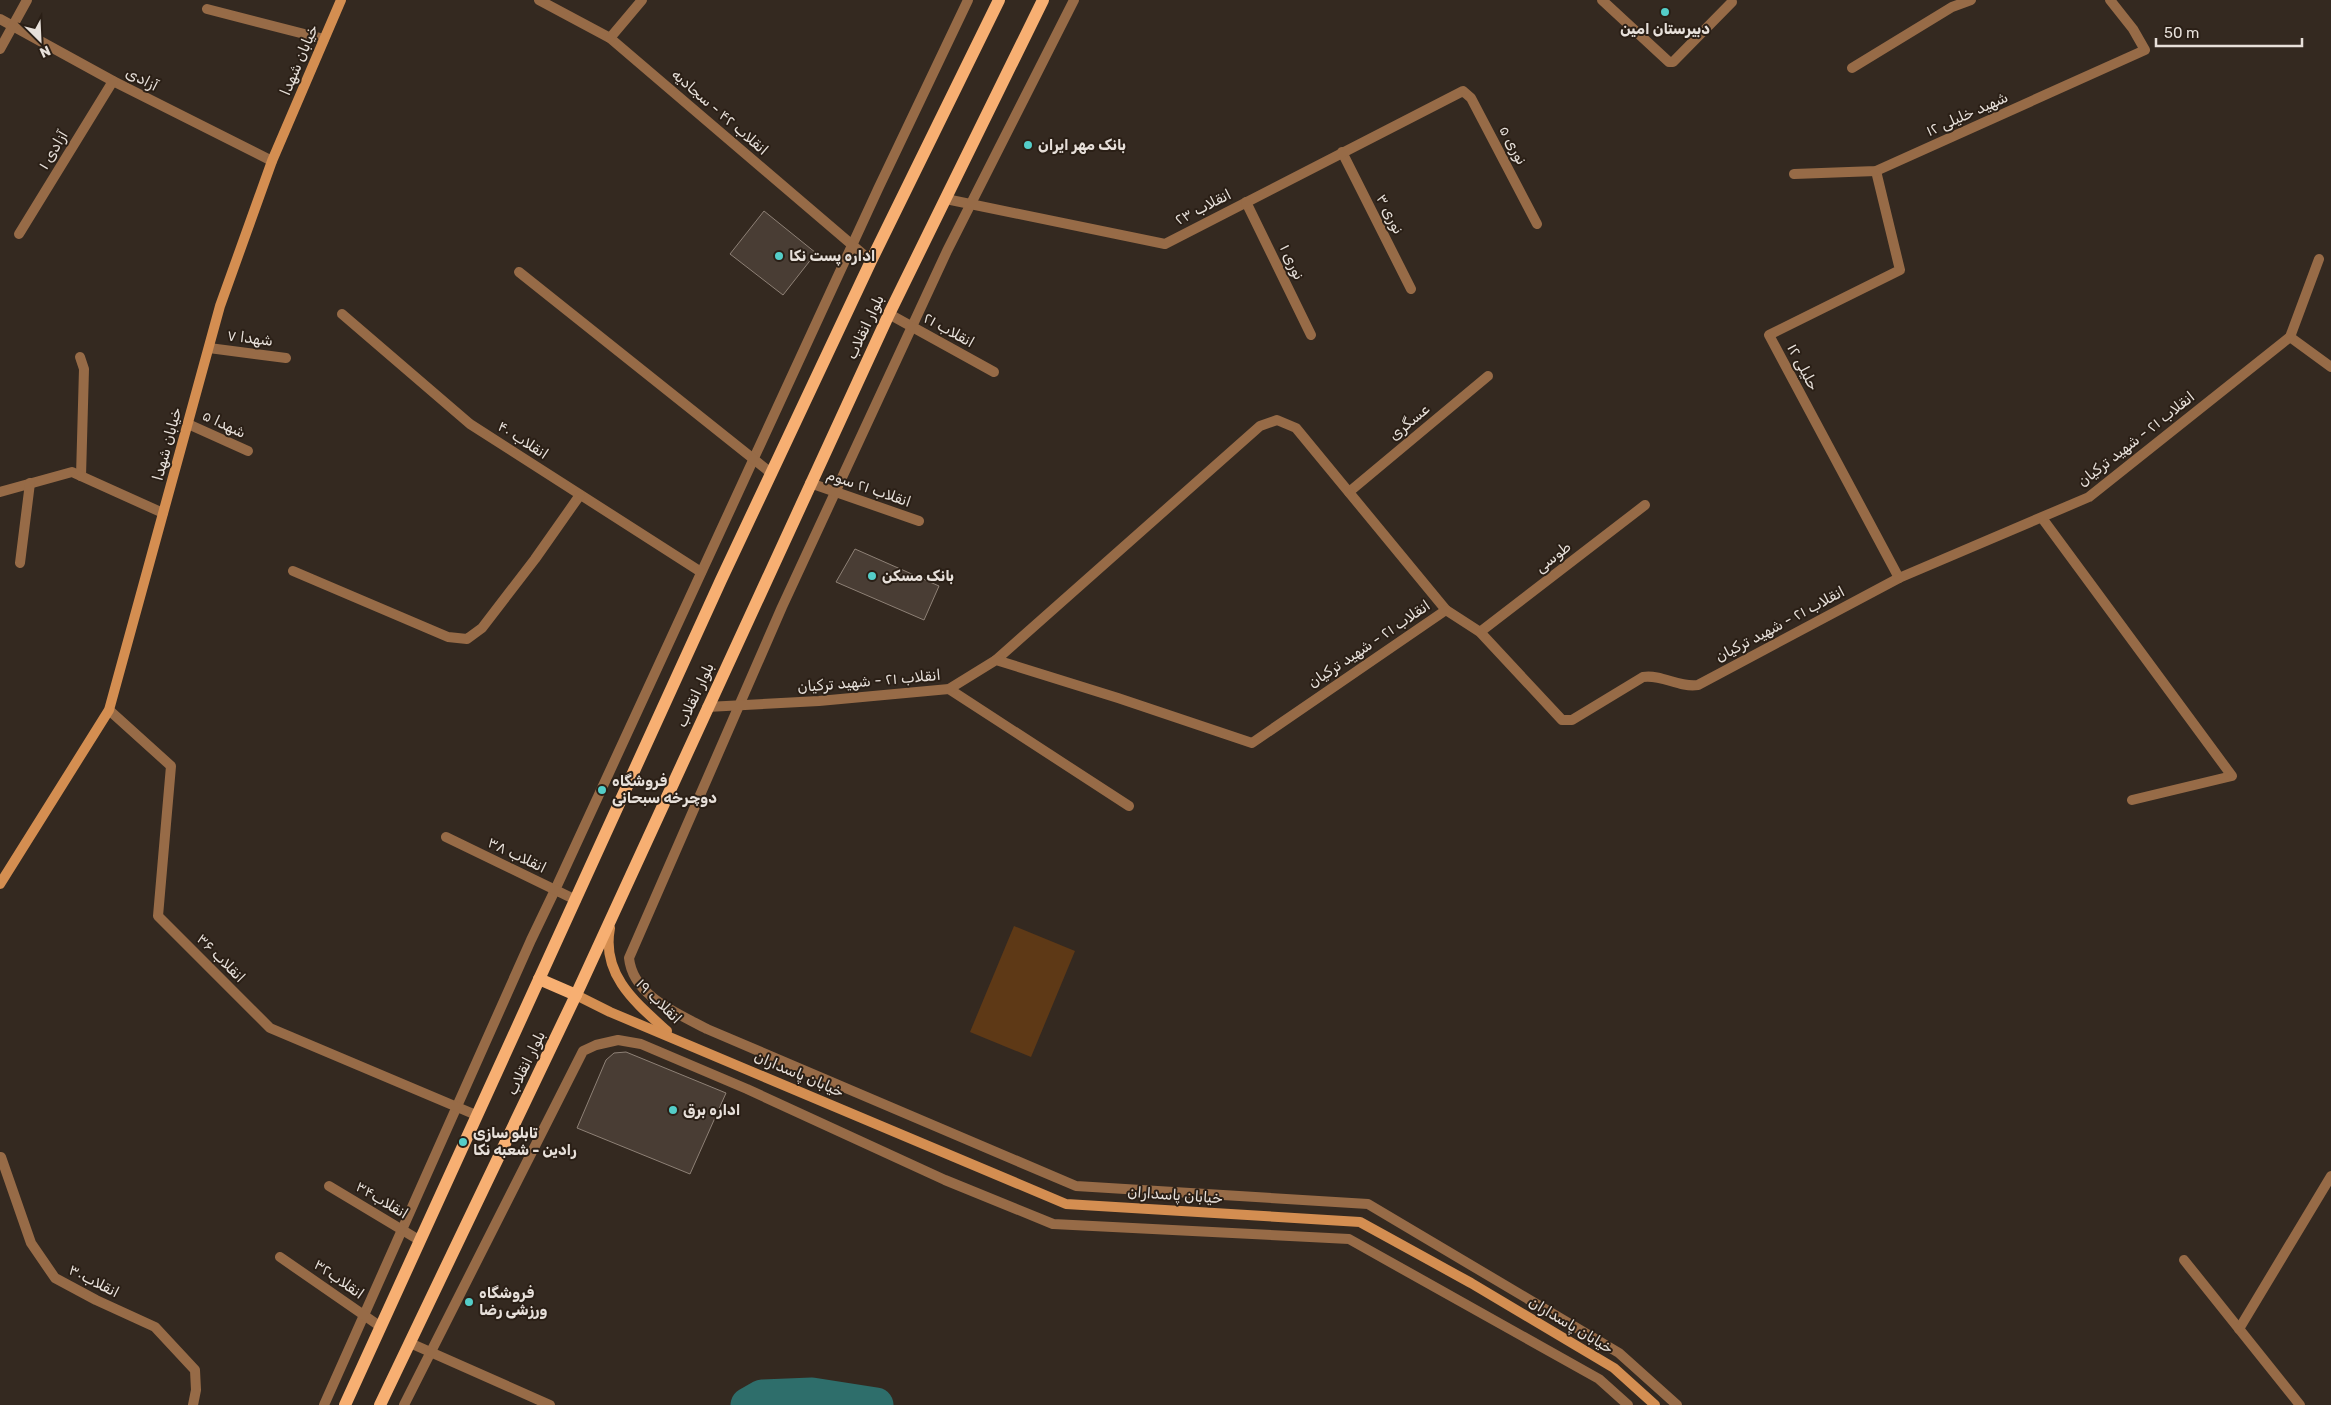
<svg xmlns="http://www.w3.org/2000/svg" width="2331" height="1405" font-family="Rubik,'Noto Naskh Arabic',sans-serif">
	<style>
		.green { fill: #5e3916 }
		.lines { fill: none; stroke-linecap: round; stroke-linejoin: round }
		.river { stroke: #2e6e6b; stroke-width: 35 }
		.building { fill: #493d34; stroke: #8e8176 }
		.pedestrian { stroke: #976b47; stroke-width: 10 }
		.minor { stroke: #976b47; stroke-width: 10 }
		.secondary { stroke: #d48e51; stroke-width: 10 }
		.primary { stroke: #f7af72; stroke-width: 12 }
		.poi-dot { fill: #54cdc8; stroke: #2a1f16; stroke-width: 2 }
		.labels { text-anchor: middle; dominant-baseline: central; stroke-width: 4; stroke-linejoin: round; paint-order: stroke }
		.poi-label { font-size: 15px; font-weight: bold; fill: #e7e0da; stroke: #2a1f16; text-anchor: start }
		.street-label { font-size: 15px; fill: #e7e0da; stroke: #2a1f16 }
	</style>
	<rect width="100%" height="100%" fill="#342920"/>
	<!-- green -->
	<polygon class="green" points="1014,926 1075,951 1031,1057 970,1032"/>
	<g class="lines">
		<!-- river -->
		<polyline class="river" points="748,1405 762,1397 812,1395 876,1405"/>
	</g>
	<!-- building -->
	<g class="building">
		<polygon points="764,211 816,253 783,295 730,254"/>
		<polygon points="855,549 939,586 924,620 836,582"/>
		<polygon points="626,1052 726,1093 690,1174 577,1128 606,1060 614,1053"/>
	</g>
	<g class="lines">
		<!-- pedestrian -->
		<g class="pedestrian">
			<path d="M1074,0L947,251L782,607L629,958C633,996 677,1013 707,1029L1076,1186L1368,1204L1619,1353L1677,1405"/>
			<polyline points="324,1405 531,940 555,890 878,189 968,0"/>
			<polyline points="404,1405 583,1051 596,1045 618,1040 641,1044 747,1089 945,1180 1053,1224 1349,1239 1599,1379 1628,1405"/>
		</g>
		<!-- minor -->
		<g class="minor">
			<polyline points="539,0 610,38 871,261"/>
			<polyline points="1602,0 1669,62 1673,62 1732,2"/>
			<polyline points="207,9 324,39"/>
			<polyline points="0,19 113,81 272,161"/>
			<polyline points="610,38 642,0"/>
			<polyline points="0,49 27,0"/>
			<polyline points="1852,68 1952,7 1971,0"/>
			<polyline points="1342,152 1411,289"/>
			<polyline points="1876,171 1900,270 1769,335 1899,578"/>
			<polyline points="1794,174 1876,171 2145,50 2133,29 2110,0"/>
			<polyline points="946,199 1165,244 1463,91 1471,98 1537,224"/>
			<polyline points="1246,202 1311,335"/>
			<polyline points="19,234 113,81"/>
			<polyline points="519,272 771,473"/>
			<polyline points="342,314 470,424 701,572"/>
			<polyline points="889,314 994,372"/>
			<polyline points="2290,337 2331,367"/>
			<polyline points="209,348 286,358"/>
			<polyline points="80,357 84,369 81,476"/>
			<polyline points="188,424 248,451"/>
			<polyline points="810,483 919,521"/>
			<polyline points="0,492 72,472 163,513"/>
			<polyline points="1349,492 1488,376"/>
			<polyline points="2042,518 2232,776 2132,800"/>
			<polyline points="20,563 30,483"/>
			<polyline points="293,571 448,637 467,639 482,628 535,559 580,495"/>
			<polyline points="1480,632 1645,505"/>
			<polyline points="996,660 1260,426 1277,420 1296,428 1446,610"/>
			<polyline points="949,689 1129,806"/>
			<path d="M707,707L819,701L949,689L996,660L1118,698L1252,743L1446,610L1480,632L1562,720H1572L1643,677C1662,674 1679,688 1698,685L1899,578L2089,497L2290,337L2319,259"/>
			<polyline points="109,710 171,766 158,916 270,1028 476,1115"/>
			<polyline points="446,837 576,900"/>
			<polyline points="1,1157 31,1243 55,1278 96,1300 155,1327 195,1370 196,1390 193,1405"/>
			<polyline points="329,1186 419,1240"/>
			<polyline points="280,1257 381,1327"/>
			<polyline points="2184,1260 2300,1405"/>
			<polyline points="2239,1329 2331,1176"/>
			<polyline points="410,1343 550,1405"/>
		</g>
		<!-- secondary -->
		<g class="secondary">
			<polyline points="0,884 109,710 220,306 272,161 341,0"/>
			<path d="M610,928C601,975 636,1003 667,1031"/>
			<polyline points="576,995 610,1012 1066,1204 1360,1222 1471,1283 1614,1368 1655,1405"/>
		</g>
		<!-- primary -->
		<g class="primary">
			<polyline points="539,979 576,995"/>
			<polyline points="345,1405 721,580 871,261 999,0"/>
			<polyline points="380,1405 576,995 889,314 1043,0"/>
		</g>
	</g>
	<!-- markers -->
	<g class="poi-dot">
		<circle cx="1665" cy="12" r="5"/>
		<circle cx="1028" cy="145" r="5"/>
		<circle cx="779" cy="256" r="5"/>
		<circle cx="872" cy="576" r="5"/>
		<circle cx="602" cy="790" r="5"/>
		<circle cx="673" cy="1110" r="5"/>
		<circle cx="463" cy="1142" r="5"/>
		<circle cx="469" cy="1302" r="5"/>
	</g>
	<g class="labels">
		<!-- poi labels -->
		<g class="poi-label">
			<text x="1665" y="29" text-anchor="middle">دبیرستان امین</text>
			<text x="1038" y="145">بانک مهر ایران</text>
			<text x="789" y="256">اداره پست نکا</text>
			<text x="882" y="576">بانک مسکن</text>
			<text x="612" y="781">فروشگاه<tspan x="612" dy="17">دوچرخه سبحانی</tspan></text>
			<text x="683" y="1110">اداره برق</text>
			<text x="473" y="1133">تابلو سازی<tspan x="473" dy="17">رادین - شعبه نکا</tspan></text>
			<text x="479" y="1293">فروشگاه<tspan x="479" dy="17">ورزشی رضا</tspan></text>
		</g>
		<!-- street labels -->
		<g class="street-label">
			<text transform="translate(299 60) rotate(-67)">خیابان شهدا</text>
			<text transform="translate(142 79) rotate(27)">آزادی</text>
			<text transform="translate(720 112) rotate(41)">انقلاب ۴۲ - سجادیه</text>
			<text transform="translate(1967 114) rotate(-24)">شهید خلیلی ۱۲</text>
			<text transform="translate(1513 145) rotate(62)">نوری ۵</text>
			<text transform="translate(53 150) rotate(-59)">آزادی ۱</text>
			<text transform="translate(1203 207) rotate(-27)">انقلاب ۲۳</text>
			<text transform="translate(1390 214) rotate(63)">نوری ۳</text>
			<text transform="translate(1292 262) rotate(64)">نوری ۱</text>
			<text transform="translate(865 327) rotate(-65)">بلوار انقلاب</text>
			<text transform="translate(949 330) rotate(29)">انقلاب ۲۱</text>
			<text transform="translate(250 338) rotate(7)">شهدا ۷</text>
			<text transform="translate(1803 367) rotate(62)">حلیلی ۱۲</text>
			<text transform="translate(1409 422) rotate(-40)">عسگری</text>
			<text transform="translate(224 424) rotate(25)">شهدا ۵</text>
			<text transform="translate(2136 439) rotate(-38)">انقلاب ۲۱ - شهید ترکیان</text>
			<text transform="translate(523 440) rotate(33)">انقلاب ۴۰</text>
			<text transform="translate(167 444) rotate(-75)">خیابان شهدا</text>
			<text transform="translate(869 488) rotate(19)">انقلاب ۲۱ سوم</text>
			<text transform="translate(1553 557) rotate(-38)">طوسی</text>
			<text transform="translate(1780 624) rotate(-28)">انقلاب ۲۱ - شهید ترکیان</text>
			<text transform="translate(1369 644) rotate(-34)">انقلاب ۲۱ - شهید ترکیان</text>
			<text transform="translate(869 681) rotate(-5)">انقلاب ۲۱ - شهید ترکیان</text>
			<text transform="translate(695 695) rotate(-65)">بلوار انقلاب</text>
			<text transform="translate(517 855) rotate(26)">انقلاب ۳۸</text>
			<text transform="translate(221 958) rotate(45)">انقلاب ۳۶</text>
			<text transform="translate(659 1001) rotate(45)">انقلاب ۱۹</text>
			<text transform="translate(526 1063) rotate(-64)">بلوار انقلاب</text>
			<text transform="translate(799 1074) rotate(23)">خیابان پاسداران</text>
			<text transform="translate(1175 1195) rotate(4)">خیابان پاسداران</text>
			<text transform="translate(382 1200) rotate(31)">انقلاب۳۴</text>
			<text transform="translate(339 1279) rotate(35)">انقلاب۳۲</text>
			<text transform="translate(94 1281) rotate(27)">انقلاب۳۰</text>
			<text transform="translate(1571 1325) rotate(31)">خیابان پاسداران</text>
		</g>
	</g>
	<!-- north arrow -->
	<g transform="translate(40 40) rotate(156)" stroke="#2a1f16" stroke-width="4" paint-order="stroke">
	<path d="M0-4L9 19L0 12L-9 19Z" fill="#e7e0da"/>
	<text y="-8" font-size="14" font-weight="bold" text-anchor="middle" fill="#e7e0da">N</text>
	</g>
	<!-- scale -->
	<path d="M2156 38v8h146v-8" fill="none" stroke="#e7e0da" stroke-width="2.5"/>
	<text x="2164" y="38" font-size="15" fill="#e7e0da" stroke="#2a1f16" stroke-width="4" paint-order="stroke">50 m</text>
</svg>
